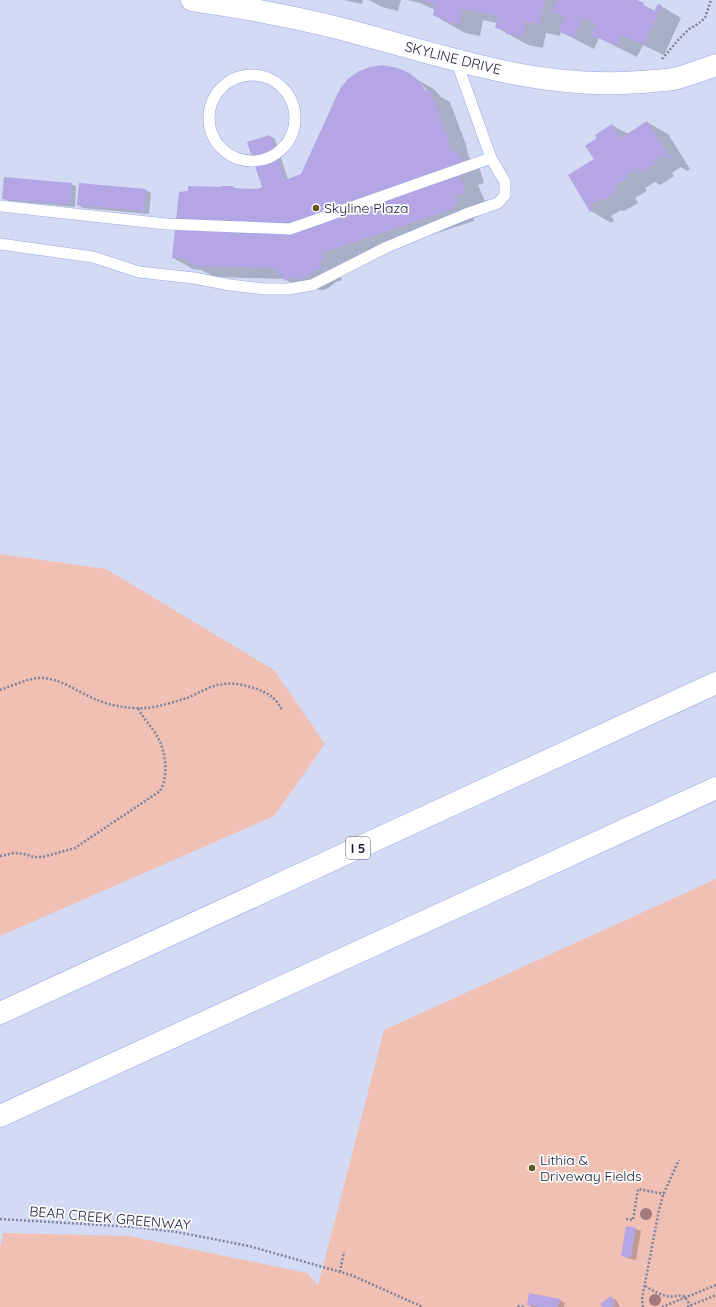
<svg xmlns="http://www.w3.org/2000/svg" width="716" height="1307" font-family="Quicksand,sans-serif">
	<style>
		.green { fill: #f1c0b4 }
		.shadow { fill: #0003 }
		.building { fill: #b4a5e5 }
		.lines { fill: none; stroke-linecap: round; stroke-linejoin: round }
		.service-casing { stroke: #99a7e6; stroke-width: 12 }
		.minor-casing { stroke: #99a7e6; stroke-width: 23 }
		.motorway-casing { stroke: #99a7e6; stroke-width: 23 }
		.path { stroke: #7e849d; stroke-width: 2.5; stroke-dasharray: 2 2; stroke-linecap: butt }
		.service { stroke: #fff; stroke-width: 11 }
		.minor { stroke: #fff; stroke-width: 22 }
		.motorway { stroke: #fff; stroke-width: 22 }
		.tree { fill: #a27a7c }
		.poi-dot { fill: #645724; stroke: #fcfcfc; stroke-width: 1.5 }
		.labels { text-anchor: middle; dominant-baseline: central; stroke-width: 3.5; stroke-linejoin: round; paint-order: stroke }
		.shield { fill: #fcfcfc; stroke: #5c6071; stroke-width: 1 }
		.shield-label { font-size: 13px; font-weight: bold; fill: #181d35 }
		.street-label { font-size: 14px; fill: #181d35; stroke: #fcfcfc }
		.poi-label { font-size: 14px; fill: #181d35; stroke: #fcfcfc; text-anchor: start }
	</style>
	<rect width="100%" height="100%" fill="#d3daf4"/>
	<!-- green -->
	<g class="green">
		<polygon points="0,554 106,569 274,670 325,744 274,816 0,936"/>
		<polygon points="716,879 716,1307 0,1307 0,1249 3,1233 129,1236 307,1273 318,1286 384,1030"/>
	</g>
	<!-- shadow -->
	<g class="shadow">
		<polygon points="344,0 363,0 362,4"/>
		<polygon points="369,0 401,0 398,11 382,7"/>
		<polygon points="407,0 634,0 655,11 661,6 681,18 664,55 643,45 637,57 599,38 594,49 561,32 560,36 546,33 543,48 528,45 496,27 497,23 483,20 480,36 465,33 434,15 435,10 420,3"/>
		<polygon points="350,78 429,96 430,94 418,80 434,89 441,97 450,102 466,145 469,158 478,163 484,183 478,185 486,204 475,208 478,217 473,218 474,221 342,264 340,273 342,280 336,282 330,287 324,290 312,289 306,292 285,279 215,277 201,270 193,269 173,258 222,187 233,187 237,189 258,190 263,188 270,136 275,139 288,180 301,175 338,93"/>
		<polygon points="647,122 668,134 690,169 687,171 681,167 672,173 674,176 660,185 655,182 645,188 647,191 635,198 638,203 624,211 621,210 611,216 614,221 611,223 591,211 569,176 595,159 599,138 612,125 628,134"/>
		<polygon points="71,184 76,186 75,207 8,201 3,198"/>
		<polygon points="80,184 146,190 151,193 149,214 83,208 78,205"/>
		<polygon points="636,1229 641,1231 636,1260 627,1258 622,1255"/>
		<polygon points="611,1298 616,1300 620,1307 604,1307"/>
		<polygon points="560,1300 565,1303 564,1307 532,1307 528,1304"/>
	</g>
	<!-- building -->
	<g class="building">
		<polygon points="421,0 545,0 540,25 526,22 523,37 506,34 507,30 495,28 498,16 463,9 460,25 443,21 444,18 433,16 435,4"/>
		<polygon points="557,0 637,0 644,3 643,5 654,11 658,4 662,5 644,45 622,35 617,46 591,35 596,24 583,18 574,38 558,31 565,17 552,11"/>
		<polygon points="382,65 398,68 409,73 418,80 426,91 430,90 446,133 451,152 458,150 464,171 458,174 466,192 455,196 458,205 454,206 454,209 322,253 324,260 320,261 322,268 315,270 310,275 301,279 291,278 284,281 282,274 278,275 275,268 193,266 194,263 188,263 188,259 172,258 179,192 188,191 188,186 221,187 221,186 233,186 233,188 258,189 262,187 247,142 270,135 285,180 301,174 341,87 349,78 359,71 370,67"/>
		<polygon points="647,121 670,157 666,160 663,155 653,161 655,164 639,174 636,169 625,176 627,179 615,186 618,191 603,201 601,198 591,204 594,209 590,212 568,175 594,159 585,146 597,138 595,135 612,124 621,138"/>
		<polygon points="4,177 72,183 70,205 2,199"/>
		<polygon points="79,183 146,189 145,211 77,205"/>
		<polygon points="626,1226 636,1228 631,1258 621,1256"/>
		<polygon points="529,1293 560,1299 558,1307 539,1307 527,1305"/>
		<polygon points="611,1296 616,1304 612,1307 603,1307 600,1304"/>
	</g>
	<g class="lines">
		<defs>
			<g id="service">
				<circle cx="252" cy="118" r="43"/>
				<polyline points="0,206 166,224 290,229 491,158"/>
				<polyline points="0,244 93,257 139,272 194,278 230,285 265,289 288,289 312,285 387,247 466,214 498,203 505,195 505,182 491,158 456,60"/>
			</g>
			<path id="minor" d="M192,0C241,7 290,16 338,28C436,53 536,91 640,82C650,81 662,81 673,79C687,76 702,70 716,65"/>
			<g id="motorway">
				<polyline points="0,1013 716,683"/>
				<polyline points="0,1116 716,788"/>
			</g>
		</defs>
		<!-- service casing -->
		<use href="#service" class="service-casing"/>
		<!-- minor casing -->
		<use href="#minor" class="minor-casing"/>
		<!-- motorway casing -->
		<use href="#motorway" class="motorway-casing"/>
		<!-- path -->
		<g class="path">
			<polyline points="662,59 679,39 689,29 698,24 705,18 711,0"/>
			<path d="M0,690C13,686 27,678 41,678C61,678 79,693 97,700C112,706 130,709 145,708C159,707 174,702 187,698C199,693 211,685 224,684C235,682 247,686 257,689C269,694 275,697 282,710"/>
			<path d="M0,856L14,853L24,854L34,857H43L75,848L160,791C169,776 166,751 157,736C151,726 143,718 138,708"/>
			<polyline points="0,1219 135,1227 177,1232 249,1246 351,1275 423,1307"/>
			<polyline points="626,1219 633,1220 638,1189 664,1194"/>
			<polyline points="340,1272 344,1252"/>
			<path d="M645,1286C652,1290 659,1294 666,1296C680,1299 682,1288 690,1306"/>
			<polyline points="518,1307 519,1306 525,1307"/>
			<polyline points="643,1307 642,1299 659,1210 663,1195 679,1160"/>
			<polyline points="662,1307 716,1285"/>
			<polyline points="687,1307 716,1295"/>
		</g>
		<!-- service -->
		<use href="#service" class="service"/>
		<!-- minor -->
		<use href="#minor" class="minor"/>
		<!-- motorway -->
		<use href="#motorway" class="motorway"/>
	</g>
	<!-- trees -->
	<g class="tree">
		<circle cx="646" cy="1214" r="6"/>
		<circle cx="655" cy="1300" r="6"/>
	</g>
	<!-- markers -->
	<g class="poi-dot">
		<circle cx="316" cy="208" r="4"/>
		<circle cx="532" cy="1168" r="4"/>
	</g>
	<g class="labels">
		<!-- shield labels -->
		<rect class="shield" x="346" y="837" width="24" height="22" rx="3"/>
		<g class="shield-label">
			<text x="358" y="848">I 5</text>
		</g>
		<!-- street labels -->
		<g class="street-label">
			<text transform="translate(453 58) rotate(14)">SKYLINE DRIVE</text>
			<text transform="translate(110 1218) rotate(5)">BEAR CREEK GREENWAY</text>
		</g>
		<!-- poi labels -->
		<g class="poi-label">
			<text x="324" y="208">Skyline Plaza</text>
			<text x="540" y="1160">Lithia &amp;<tspan x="540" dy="16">Driveway Fields</tspan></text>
		</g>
	</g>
</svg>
